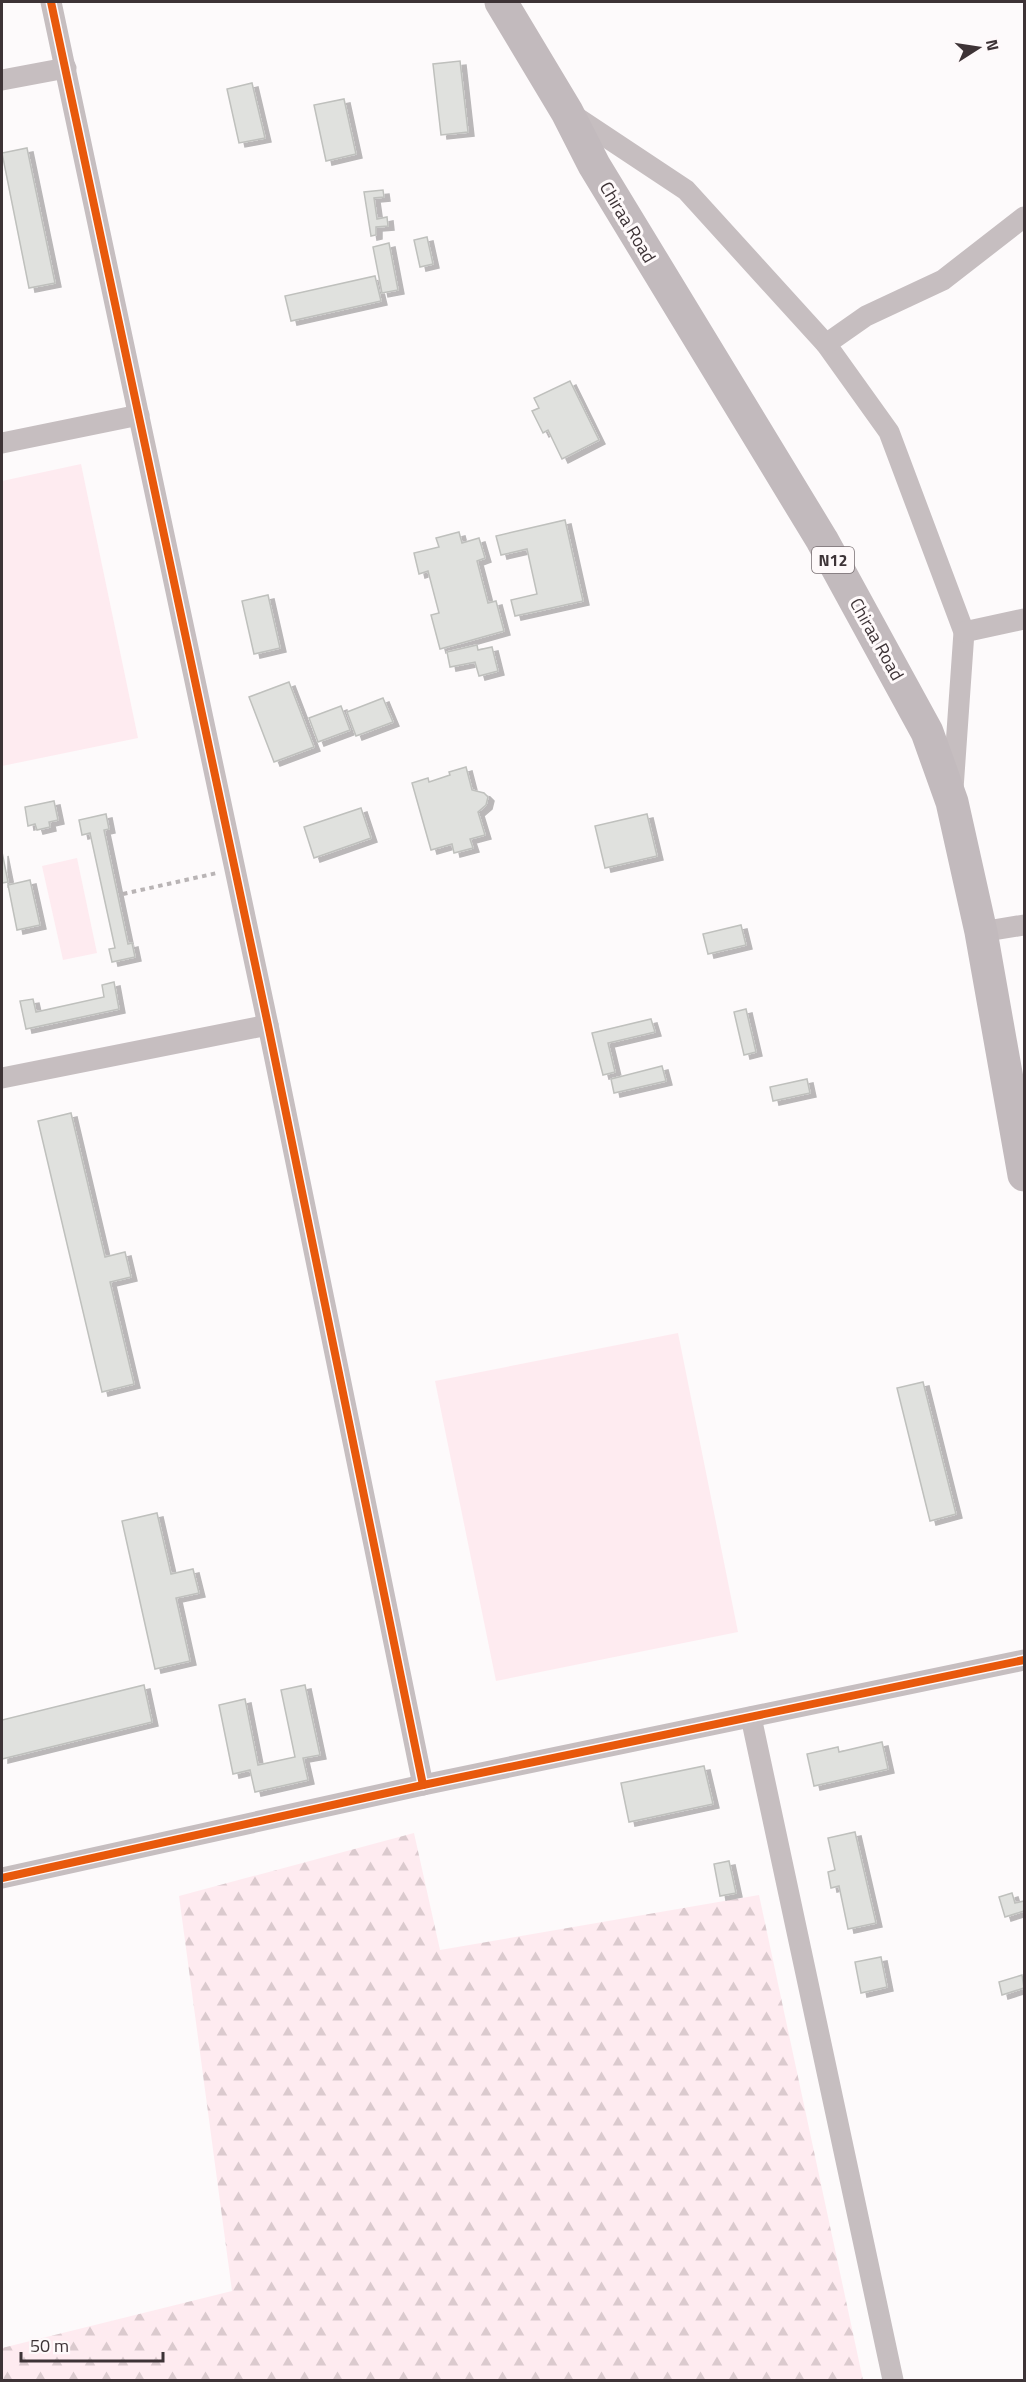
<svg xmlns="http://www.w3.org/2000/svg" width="1026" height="2382" font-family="'Titillium Web',sans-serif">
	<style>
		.forest { fill: url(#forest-firs) }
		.pitch { fill: #feebf0 }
		.building { fill: #e0e1de; stroke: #bfc0bd; stroke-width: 1.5; filter: url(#shadow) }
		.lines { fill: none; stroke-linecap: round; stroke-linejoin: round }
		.path { stroke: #b9b4b5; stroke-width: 4; stroke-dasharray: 4.5 4.5; stroke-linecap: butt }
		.street { stroke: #c6bec0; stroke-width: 21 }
		.highway { stroke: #c2babd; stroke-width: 33 }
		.cycleway-casing { stroke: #fef9fa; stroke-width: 11 }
		.cycleway { stroke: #e8590c; stroke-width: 8 }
		.labels { text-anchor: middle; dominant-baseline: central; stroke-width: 6; stroke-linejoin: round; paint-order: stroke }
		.shield { fill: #fef9fa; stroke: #776e71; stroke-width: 1.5 }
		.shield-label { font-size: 16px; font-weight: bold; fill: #3d3336 }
		.street-label { font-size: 18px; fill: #3d3336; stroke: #fef9fa }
	</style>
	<defs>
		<pattern id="forest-firs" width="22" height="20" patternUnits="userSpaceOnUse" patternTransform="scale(1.5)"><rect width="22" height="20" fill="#feebf0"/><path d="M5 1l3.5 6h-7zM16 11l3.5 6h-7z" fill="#dbcace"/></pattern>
		<filter id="shadow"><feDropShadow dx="6" dy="4" stdDeviation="0" flood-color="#0004"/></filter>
	</defs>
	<rect width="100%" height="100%" fill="#fdfafb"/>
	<!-- forest -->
	<polygon class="forest" points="414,1833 440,1950 759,1895 863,2380 2,2380 2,2348 232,2291 179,1896"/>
	<!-- pitch -->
	<g class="pitch">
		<polygon points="81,464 138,738 2,766 2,481"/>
		<polygon points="77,858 97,953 63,960 42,866"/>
		<polygon points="678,1333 738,1632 496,1681 435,1381"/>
	</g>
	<!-- building -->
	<g class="building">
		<polygon points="460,61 468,132 441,135 433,64"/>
		<polygon points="252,83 265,138 239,143 227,89"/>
		<polygon points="344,99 356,154 326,161 314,105"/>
		<polygon points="27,148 55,283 29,288 2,153"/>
		<polygon points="383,190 384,197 374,198 377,219 387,217 388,226 376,227 376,235 371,236 364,192"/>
		<polygon points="427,237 433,264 420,267 414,240"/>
		<polygon points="389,243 398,290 382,293 373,247"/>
		<polygon points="375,276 381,301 291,321 285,296"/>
		<polygon points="570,381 599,440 562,459 548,430 543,433 532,411 539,408 534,398"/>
		<polygon points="565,520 583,601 515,616 511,600 537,594 527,549 501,555 496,536"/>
		<polygon points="459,532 462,543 479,538 485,558 477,561 488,603 496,601 504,631 440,649 431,615 439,613 428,571 419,574 414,553 439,547 436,538"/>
		<polygon points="268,595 280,648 254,654 242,601"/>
		<polygon points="477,645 478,650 492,647 498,671 479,676 475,662 450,667 447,652"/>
		<polygon points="289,682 314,747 274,762 249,697"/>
		<polygon points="383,698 393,722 356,736 347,712"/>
		<polygon points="341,706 350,730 318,742 309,718"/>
		<polygon points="466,767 472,790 484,793 488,797 486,805 478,812 485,835 470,839 473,848 454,853 452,844 431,850 412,783 428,778 429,782 450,775 449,772"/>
		<polygon points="54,801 58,820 49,822 50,827 37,830 35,824 28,826 25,807"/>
		<polygon points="361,808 371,838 314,858 304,827"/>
		<polygon points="106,814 109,829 104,830 128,944 132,943 135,957 112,962 109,949 115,948 90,833 82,835 79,820"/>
		<polygon points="647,814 657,856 605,868 595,826"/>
		<polygon points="2,852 8,882 2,883"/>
		<polygon points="30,880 40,925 17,930 8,885"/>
		<polygon points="741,925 746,945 708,954 703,934"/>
		<polygon points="114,982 119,1009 26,1029 20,1001 33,999 36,1012 104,997 102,985"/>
		<polygon points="746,1009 756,1052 744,1055 734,1012"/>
		<polygon points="651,1019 655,1032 608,1043 615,1072 603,1075 592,1033"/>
		<polygon points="662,1066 666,1081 614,1093 611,1079"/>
		<polygon points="807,1079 810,1093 773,1101 770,1087"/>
		<polygon points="71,1113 105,1257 125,1252 131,1277 110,1282 134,1384 102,1392 38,1121"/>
		<polygon points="923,1382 956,1514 930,1521 897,1388"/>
		<polygon points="157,1513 171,1574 193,1569 199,1593 176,1598 190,1661 155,1669 122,1521"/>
		<polygon points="144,1685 152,1722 2,1759 2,1720"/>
		<polygon points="305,1685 320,1755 303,1758 308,1780 255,1792 250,1770 233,1774 219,1705 245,1699 258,1765 295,1757 281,1690"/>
		<polygon points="882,1742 888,1769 814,1786 807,1754 838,1747 839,1752"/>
		<polygon points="704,1766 713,1804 629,1822 621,1783"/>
		<polygon points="855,1832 876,1923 848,1929 839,1886 831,1888 828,1872 835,1870 828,1838"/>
		<polygon points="729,1861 736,1893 720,1896 714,1864"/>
		<polygon points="1012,1893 1015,1903 1024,1901 1024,1911 1005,1917 999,1897"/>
		<polygon points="881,1957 887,1987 861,1993 855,1962"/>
		<polygon points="1022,1975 1024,1988 1002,1995 999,1982"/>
	</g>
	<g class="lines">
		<!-- path -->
		<polyline class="path" points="123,894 217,873"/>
		<!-- street -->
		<g class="street">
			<polyline points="51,2 268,1025 423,1785"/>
			<polyline points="2,80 66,68"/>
			<polyline points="570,113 686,190 826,344 889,432 964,632 953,789"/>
			<polyline points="826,344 866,316 943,280 1024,217"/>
			<polyline points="2,443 139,415"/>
			<polyline points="964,632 1024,619"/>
			<polyline points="981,932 1024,925"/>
			<polyline points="2,1078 268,1025"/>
			<polyline points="751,1717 893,2380"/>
			<polyline points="2,1878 423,1785 1024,1660"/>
		</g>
		<!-- highway -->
		<polyline class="highway" points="501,2 567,112 594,165 822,540 927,732 952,802 981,932 1024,1175"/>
		<defs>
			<g id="cycleway">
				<polyline points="51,2 268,1025 423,1785"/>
				<polyline points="2,1878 423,1785 1024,1660"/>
			</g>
		</defs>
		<!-- cycleway casing -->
		<use href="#cycleway" class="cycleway-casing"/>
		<!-- cycleway -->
		<use href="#cycleway" class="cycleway"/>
	</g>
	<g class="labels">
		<!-- shield labels -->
		<rect class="shield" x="812" y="547" width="42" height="26" rx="4.5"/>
		<g class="shield-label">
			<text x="833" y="560">N12</text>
		</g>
		<!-- street labels -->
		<g class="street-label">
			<text transform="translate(628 222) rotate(59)">Chiraa Road</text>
			<text transform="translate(877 639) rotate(61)">Chiraa Road</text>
		</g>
	</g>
	<!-- border -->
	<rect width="1026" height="2382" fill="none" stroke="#3d3336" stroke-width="6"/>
	<!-- north arrow -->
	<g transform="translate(978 48) rotate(78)" stroke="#fef9fa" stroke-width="4.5" paint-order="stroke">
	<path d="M0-4.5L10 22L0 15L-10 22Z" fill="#3d3336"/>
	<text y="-9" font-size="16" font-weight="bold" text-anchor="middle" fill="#3d3336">N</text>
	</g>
	<!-- scale -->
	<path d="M21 2352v9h142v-9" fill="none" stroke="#3d3336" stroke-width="3"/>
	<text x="30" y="2352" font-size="18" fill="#3d3336" stroke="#fef9fa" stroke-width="4.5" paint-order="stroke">50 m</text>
</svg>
